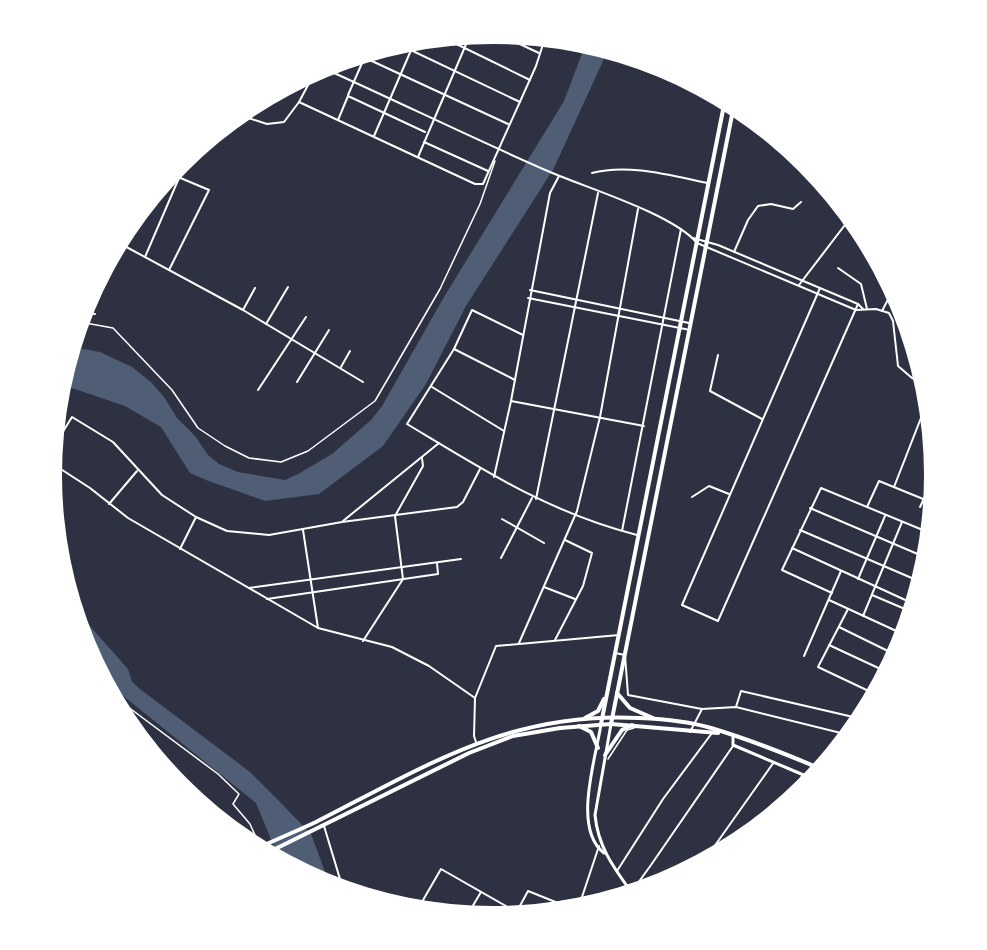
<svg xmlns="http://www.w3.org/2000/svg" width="987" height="950" font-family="Cabin,sans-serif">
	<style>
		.water { fill: #4f5d75 }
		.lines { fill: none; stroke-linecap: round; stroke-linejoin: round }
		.pedestrian { stroke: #fff; stroke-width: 1.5 }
		.minor { stroke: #fff; stroke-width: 2 }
		.tertiary { stroke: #fff; stroke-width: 3 }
		.primary { stroke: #fff; stroke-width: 4 }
	</style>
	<rect width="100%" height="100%" fill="#2d3142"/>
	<!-- water -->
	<g class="water">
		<polygon points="586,43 608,50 554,168 466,306 426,384 383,446 319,494 265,501 206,480 190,473 161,427 125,406 63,385 60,388 73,347 100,352 132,367 151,382 164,397 177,418 195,436 208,455 219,464 238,472 285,480 298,474 332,454 371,420 382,406 444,297 564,101"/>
		<polygon points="74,608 128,669 132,682 140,689 250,772 280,802 311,834 330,885 279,859 256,803 106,682 85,644"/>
	</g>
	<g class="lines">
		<!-- pedestrian -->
		<g class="pedestrian">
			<polyline points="80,322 113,328 172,390 198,428 225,446 249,458 281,462 308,451 375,401 440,289 480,204 495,161"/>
			<polyline points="112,695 218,774 239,794 233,804 250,824 259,844 267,853"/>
			<polyline points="608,759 627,730 634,728"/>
		</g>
		<!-- minor -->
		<g class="minor">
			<polyline points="496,33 539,53"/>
			<polyline points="444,38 530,80"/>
			<polyline points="398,44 520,102"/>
			<polyline points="361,56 508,124"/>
			<path d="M323,68C399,102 474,139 550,172C587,188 673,214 697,243L856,310L876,309L889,313L893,321L898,366L912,378L926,384"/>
			<polyline points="348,95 366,54"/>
			<polyline points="299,102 475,184 483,184 536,66 545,38"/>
			<polyline points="239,115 267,124 284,122 299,102 315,72"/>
			<polyline points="338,120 348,96 425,132"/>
			<polyline points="374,136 415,41"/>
			<polyline points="424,142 488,171"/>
			<polyline points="418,157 470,35"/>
			<path d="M592,173C628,163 673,176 708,183"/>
			<polyline points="693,238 718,245 858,304 863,309"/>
			<polyline points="119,243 243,310 363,382"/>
			<polyline points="734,252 748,220 758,206 771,204 793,209 801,202"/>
			<polyline points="145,257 188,157"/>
			<polyline points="838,268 861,284 867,309"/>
			<polyline points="169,270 209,190 171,174"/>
			<polyline points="799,285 851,217"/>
			<polyline points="820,288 682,605 718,621 858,304"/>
			<polyline points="530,290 689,323"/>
			<polyline points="528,298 690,330"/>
			<polyline points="243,310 255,288"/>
			<polyline points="882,311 893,290"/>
			<polyline points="83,313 95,314"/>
			<polyline points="266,324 288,287"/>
			<path d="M523,335L472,310L454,349L407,424C485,471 548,512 637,535"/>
			<polyline points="454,349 515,380"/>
			<polyline points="718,355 710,391 762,419"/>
			<polyline points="341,367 350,351"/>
			<polyline points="297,382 329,330"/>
			<polyline points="432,387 504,431"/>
			<polyline points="258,390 306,317"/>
			<polyline points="511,401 644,426"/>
			<polyline points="54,446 72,417 113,442 162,495 196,517 227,531 269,535 342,522 457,507 463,502 480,469"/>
			<polyline points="53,464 90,488 128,518 318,628 392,647 429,666 475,698 474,736 476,742"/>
			<polyline points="494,477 511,401 550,193 559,176"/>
			<polyline points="894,487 928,400"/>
			<polyline points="692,497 709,486 729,494"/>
			<polyline points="536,499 598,193"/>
			<polyline points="109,504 137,471"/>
			<polyline points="867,507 879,481 933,503"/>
			<polyline points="920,507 935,475"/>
			<polyline points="810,508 927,558"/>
			<polyline points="502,519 544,543"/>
			<polyline points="343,521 439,443"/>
			<polyline points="303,530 318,628"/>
			<polyline points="800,530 921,582"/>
			<polyline points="622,531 681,229"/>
			<polyline points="792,548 914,604"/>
			<polyline points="180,549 196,517"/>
			<polyline points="501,558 532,498"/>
			<polyline points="858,579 885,516"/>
			<polyline points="544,587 575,599"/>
			<polyline points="249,588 461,559"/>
			<polyline points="832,593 782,570 821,488 930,533"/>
			<polyline points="872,595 912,612"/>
			<polyline points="267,599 438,574 437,563"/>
			<polyline points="829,600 905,635"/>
			<polyline points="848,609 818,667 875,694"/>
			<polyline points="863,616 902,522"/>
			<polyline points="839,627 896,655"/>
			<polyline points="555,640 583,586 592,553 565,540"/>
			<polyline points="363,641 403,579 395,516 423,466 422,458"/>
			<polyline points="519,643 577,511 600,417 638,209"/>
			<polyline points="829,645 887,672"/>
			<polyline points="615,653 625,655 628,695 702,709"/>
			<polyline points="804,656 841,571"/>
			<polyline points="475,698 496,646 619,635"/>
			<polyline points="736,707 741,691 862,719"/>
			<polyline points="690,732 702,709 736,707 849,735"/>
			<polyline points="786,804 802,776"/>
			<polyline points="324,826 343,889"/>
			<polyline points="704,861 774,762"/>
			<polyline points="617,871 663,799 712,733"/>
			<polyline points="629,889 638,883 651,865 733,746"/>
			<polyline points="578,909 599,846"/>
			<polyline points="423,910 419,907 441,869 520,914"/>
			<polyline points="468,914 481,892"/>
			<polyline points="515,915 528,891 573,909"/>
		</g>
		<!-- tertiary -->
		<g class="tertiary">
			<path d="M601,724C596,758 572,829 604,853"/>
			<path d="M611,724L595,815C598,847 614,868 632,893"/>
			<polyline points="733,736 733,745 813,779"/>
		</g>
		<!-- primary -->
		<g class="primary">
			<polyline points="617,693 630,708 653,718"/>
			<polyline points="585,718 598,711 604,699"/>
			<polyline points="601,724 725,100"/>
			<polyline points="611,724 734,105"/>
			<polyline points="579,726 591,732 598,748"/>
			<polyline points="605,755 622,730 632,725"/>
			<path d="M258,848C277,839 297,831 316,822C426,766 510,711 639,718C663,719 688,721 711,728C748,739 786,754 821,769"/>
			<polyline points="267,853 469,753 513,736 560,728 611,724 718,733"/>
		</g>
	</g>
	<!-- crop -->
	<path d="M0 0H987V950H0ZM62 475a431 431 0 1 1 862 0a431 431 0 1 1-862 0Z" fill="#fff" fill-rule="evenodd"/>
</svg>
